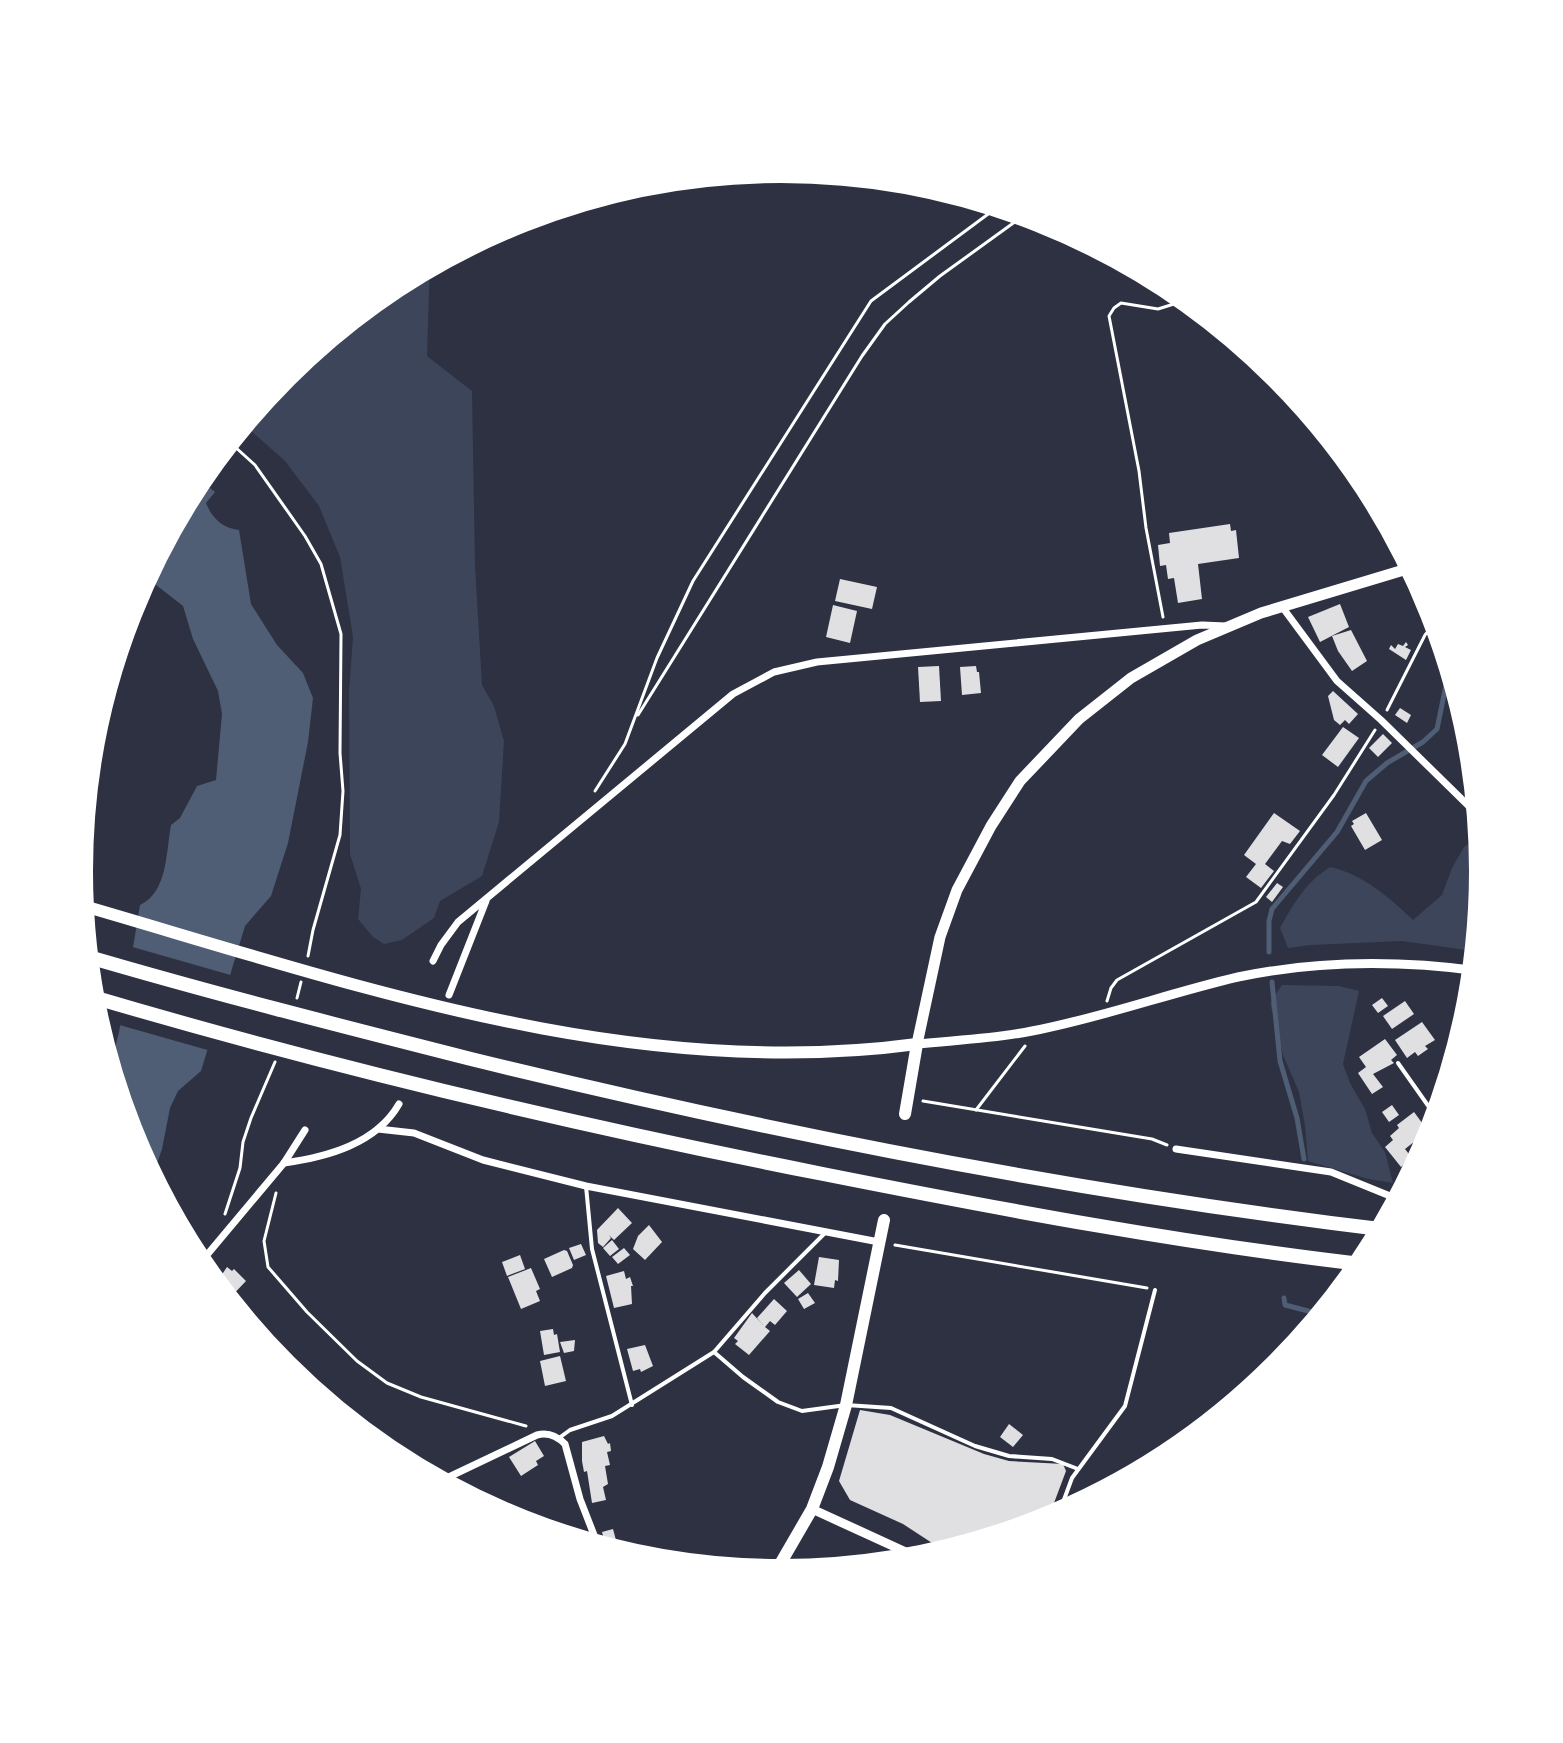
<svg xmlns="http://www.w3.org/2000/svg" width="1563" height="1743" font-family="Karla,sans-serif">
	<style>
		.green { fill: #3c4559 }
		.water { fill: #4f5d75 }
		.pier { fill: #2d3142 }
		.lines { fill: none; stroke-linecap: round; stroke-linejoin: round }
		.stream { stroke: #4f5d75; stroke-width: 5 }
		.building { fill: #e0e0e3 }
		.path { stroke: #fff; stroke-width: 3 }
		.service { stroke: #fff; stroke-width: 4 }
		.minor { stroke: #fff; stroke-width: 7 }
		.tertiary { stroke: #fff; stroke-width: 9 }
		.secondary { stroke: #fff; stroke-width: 11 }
		.primary { stroke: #fff; stroke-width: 12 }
		.motorway { stroke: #fff; stroke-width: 14 }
		.rim { fill: none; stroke: #fff; stroke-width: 10 }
	</style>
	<rect width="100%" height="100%" fill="#2d3142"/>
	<!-- green -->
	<g class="green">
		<polygon points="430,261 427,356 472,391 475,565 482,685 494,706 504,741 499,822 482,876 440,901 434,918 402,940 384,944 373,937 358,919 361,889 350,854 349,691 353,637 340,557 319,506 285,461 240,421 282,371 389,283"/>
		<path d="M1485,831L1489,872L1481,952L1402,941L1311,945L1288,948L1280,928C1294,903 1306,882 1330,867C1363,874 1390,898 1413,920L1442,895L1452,868L1464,847Z"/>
		<polygon points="1282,985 1339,986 1359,991 1343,1064 1350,1083 1365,1109 1372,1133 1385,1152 1393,1183 1368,1179 1308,1161 1305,1126 1299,1092 1283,1055 1270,1003"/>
	</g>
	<!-- water -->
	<path class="water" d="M195,476L215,492L206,503C212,518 222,528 239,530L251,604L277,645L303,673L313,698L308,742L288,843L271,896L245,926L201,1071L178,1091L170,1108L162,1149L150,1184L128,1142L108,1076L119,1032L140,905C168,892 166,851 171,825L180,818L197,786L216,780L222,714L218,691L193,639L183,606L151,581L140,577Z"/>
	<!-- pier -->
	<polygon class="pier" points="129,946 234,976 211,1051 116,1024"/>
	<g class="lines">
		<!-- stream -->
		<g class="stream">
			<polyline points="1269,952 1269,921 1272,909 1337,832 1366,781 1387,763 1423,742 1437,729 1452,656"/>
			<polyline points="1272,982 1280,1061 1297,1118 1304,1159"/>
			<polyline points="1284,1298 1285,1305 1312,1312 1318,1316 1317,1329"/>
		</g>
	</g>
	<!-- building -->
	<g class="building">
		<polygon points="1230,524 1231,531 1236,530 1239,558 1198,564 1202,599 1178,603 1174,578 1168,579 1166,565 1160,566 1158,545 1170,543 1169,533"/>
		<polygon points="840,579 877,587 872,609 835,601"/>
		<polygon points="1340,604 1349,627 1320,642 1308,617"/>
		<polygon points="833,605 857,611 850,643 826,637"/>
		<polygon points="1351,630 1367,661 1352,671 1338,651 1332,636"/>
		<polygon points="1406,642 1408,645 1405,647 1411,650 1406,660 1389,649 1391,645 1395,649 1398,644 1403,646"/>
		<polygon points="939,666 941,701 920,702 918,667"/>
		<polygon points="976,666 977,672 979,672 981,693 962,695 960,667"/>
		<polygon points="1333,691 1358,714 1349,724 1345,720 1340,725 1334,720 1328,696"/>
		<polygon points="1400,708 1411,715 1407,723 1395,715"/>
		<polygon points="1343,727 1359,738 1338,767 1322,755"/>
		<polygon points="1383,734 1392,743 1378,757 1369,748"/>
		<polygon points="1274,813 1300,831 1290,844 1282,841 1265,864 1274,871 1261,888 1246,877 1256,864 1244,855"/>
		<polygon points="1366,813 1382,840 1365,850 1351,826 1354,824 1352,821"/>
		<polygon points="1277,883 1283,887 1272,902 1266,897"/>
		<polygon points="1382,998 1388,1006 1378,1013 1372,1005"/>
		<polygon points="1405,1001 1414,1014 1392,1029 1383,1016"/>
		<polygon points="1422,1022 1435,1040 1425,1046 1428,1049 1418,1056 1415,1052 1407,1058 1395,1040"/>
		<polygon points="1385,1039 1397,1055 1391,1060 1394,1063 1373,1074 1383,1087 1372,1094 1358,1073 1366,1067 1359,1057"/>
		<polygon points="1392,1105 1399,1115 1389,1122 1382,1112"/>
		<polygon points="1414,1112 1428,1131 1405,1149 1412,1158 1401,1167 1385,1147 1393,1140 1390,1136 1399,1128 1397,1125"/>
		<polygon points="618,1208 632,1223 614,1240 609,1235 611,1238 603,1247 598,1243 597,1230"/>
		<polygon points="649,1225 662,1242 645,1260 633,1249 638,1236"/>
		<polygon points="612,1240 619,1249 610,1256 603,1248"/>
		<polygon points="581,1244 586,1255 574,1260 569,1248"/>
		<polygon points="624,1248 630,1255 618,1264 612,1257"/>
		<polygon points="564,1250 567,1251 573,1265 572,1268 552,1277 544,1259"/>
		<polygon points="520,1255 525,1269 507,1276 502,1262"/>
		<polygon points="819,1257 839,1260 838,1281 835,1280 834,1288 814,1285"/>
		<polygon points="227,1267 232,1271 234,1269 246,1281 226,1302 213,1288"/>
		<polygon points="531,1268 540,1289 536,1291 540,1301 521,1309 508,1277"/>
		<polygon points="799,1270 811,1284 797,1297 784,1283"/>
		<polygon points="624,1271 626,1279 630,1277 633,1286 631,1286 632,1304 614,1308 606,1276"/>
		<polygon points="808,1293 815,1303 804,1309 798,1299"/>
		<polygon points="774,1299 787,1311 775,1325 770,1321 765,1327 770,1331 749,1355 735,1344 738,1341 734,1338 752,1313 763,1325 757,1318"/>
		<polygon points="553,1329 554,1335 557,1334 560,1352 544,1355 540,1331"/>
		<polygon points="575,1340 574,1351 564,1353 560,1342"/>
		<polygon points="645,1345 653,1366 641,1372 640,1369 633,1371 627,1349"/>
		<polygon points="560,1356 566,1381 545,1386 540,1361"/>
		<polygon points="860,1410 890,1415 984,1454 1009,1461 1063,1464 1066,1471 1045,1527 952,1556 903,1524 850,1500 839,1481"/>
		<polygon points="1009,1424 1023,1435 1013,1447 1000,1437"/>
		<polygon points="604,1436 608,1444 610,1443 611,1451 607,1452 610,1465 605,1466 608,1484 603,1487 606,1500 592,1503 587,1471 584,1472 582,1461 582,1442"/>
		<polygon points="535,1441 544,1456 536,1461 538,1465 521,1476 509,1457"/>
		<polygon points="1083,1494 1095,1499 1094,1503 1069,1516 1076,1498 1081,1500"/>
		<polygon points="613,1529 617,1544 606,1547 602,1532"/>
	</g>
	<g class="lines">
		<!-- path -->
		<g class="path">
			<polyline points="234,446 255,465 305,536 321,564 341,634 340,753 343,791 340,835 313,930 308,956"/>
			<polyline points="1163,617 1146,528 1139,471 1109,316 1114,308 1121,303 1158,309 1193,298"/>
			<polyline points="1387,710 1425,635 1440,617"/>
			<polyline points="638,715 862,356 885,324 909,302 940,276 1030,211"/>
			<polyline points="595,791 625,744 657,658 693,581 871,301 1003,203"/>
			<polyline points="297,998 301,982"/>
			<polyline points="1107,1001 1111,988 1117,980 1256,902 1334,795 1375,730"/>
			<polyline points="923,1101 1152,1139 1167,1145"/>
			<polyline points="976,1110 1025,1046"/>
			<polyline points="276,1193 264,1241 268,1267 307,1312 357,1361 387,1383 421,1397 526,1426"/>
			<polyline points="225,1214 240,1168 243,1142 251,1118 275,1062"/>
			<polyline points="895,1245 1147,1288"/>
		</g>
		<!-- service -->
		<g class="service">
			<polyline points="1398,1063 1441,1124"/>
			<polyline points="586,1186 592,1249 632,1405"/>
			<polyline points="714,1352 743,1377 778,1402 802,1411 846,1405 891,1408 975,1446 1009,1456 1052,1459 1078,1469"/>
			<polyline points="559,1438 570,1430 612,1416 714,1352 765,1293 825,1233"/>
			<polyline points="1055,1524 1072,1478 1125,1406 1155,1290"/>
		</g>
		<!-- minor -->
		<g class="minor">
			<polyline points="1283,608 1337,681 1381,720 1484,821"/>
			<polyline points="433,961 441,945 458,922 733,694 774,672 817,662 1202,625 1226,626"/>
			<polyline points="449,995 486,901"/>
			<polyline points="378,1129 414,1133 483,1160 586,1186 879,1242"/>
			<polyline points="1176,1149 1331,1172 1395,1198 1405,1199"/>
			<path d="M284,1163C327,1157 376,1144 399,1104"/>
			<polyline points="196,1268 284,1163 305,1130"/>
			<path d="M434,1484L537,1435C548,1432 557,1436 565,1444L580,1499L601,1553"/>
		</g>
		<!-- tertiary -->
		<g class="tertiary">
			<path d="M917,1044C955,1040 994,1039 1032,1031C1101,1018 1169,993 1238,977C1319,960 1397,960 1479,971"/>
			<polyline points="812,1509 908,1553 925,1564"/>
		</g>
		<!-- secondary -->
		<polyline class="secondary" points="917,1044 940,937 957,890 991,826 1020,781 1079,719 1131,678 1197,640 1261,613 1417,566"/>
		<!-- primary -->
		<g class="primary">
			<path d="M77,904C350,983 629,1083 917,1044L905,1114"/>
			<polyline points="772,1578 812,1509 828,1467 846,1405 884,1220"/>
		</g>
		<!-- motorway -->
		<g class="motorway">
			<path d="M82,955C211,993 341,1026 471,1059C773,1133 1080,1193 1388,1230"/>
			<path d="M86,995C329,1067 575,1125 823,1174C1004,1210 1186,1244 1369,1265"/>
		</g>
	</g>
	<!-- crop -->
	<path d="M0 0H1563V1743H0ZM88 871a693 693 0 1 1 1386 0a693 693 0 1 1-1386 0Z" fill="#fff" fill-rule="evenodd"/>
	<path class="rim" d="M88 871a693 693 0 1 1 1386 0a693 693 0 1 1-1386 0Z"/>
</svg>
